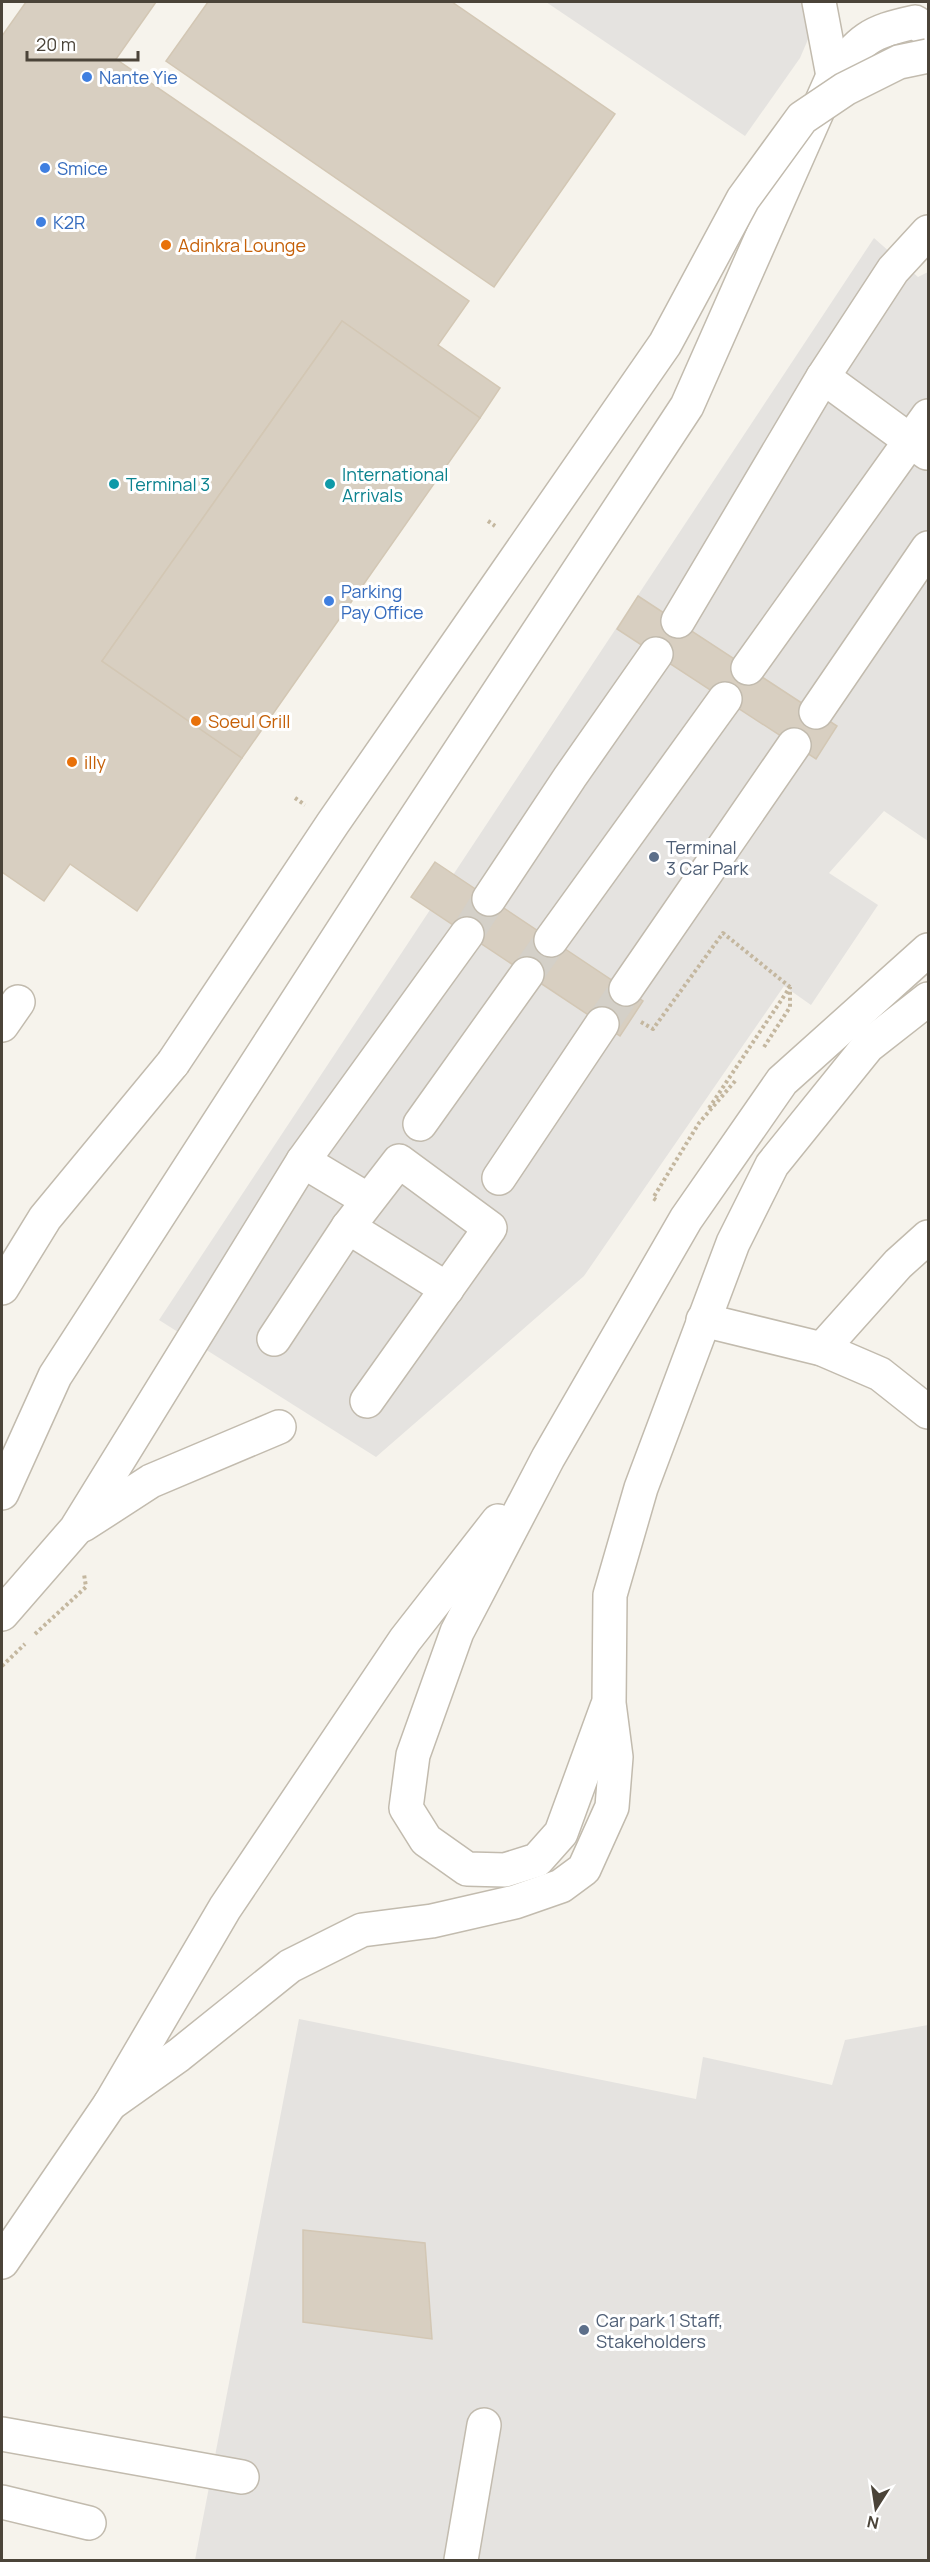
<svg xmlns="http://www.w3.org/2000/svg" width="930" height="2562" font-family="Manrope,sans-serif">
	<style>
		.parking { fill: #e5e3e0 }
		.building { fill: #d8cfc1; stroke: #d3c7b4; stroke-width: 1.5 }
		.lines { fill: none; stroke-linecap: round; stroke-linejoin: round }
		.minor-tunnel { stroke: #d4d0c8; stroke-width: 33; stroke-dasharray: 33 16; stroke-linecap: butt }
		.minor-casing { stroke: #c2bbae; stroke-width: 36 }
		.path { stroke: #c4b79f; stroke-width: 4; stroke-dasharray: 3 3; stroke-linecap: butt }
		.minor { stroke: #fff; stroke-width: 33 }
		.minor-bridge-casing { stroke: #c2bbae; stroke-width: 36; stroke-linecap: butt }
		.minor-bridge { stroke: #fff; stroke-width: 33 }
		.shop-dot { fill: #3f7fe0; stroke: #fff; stroke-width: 2 }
		.food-dot { fill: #e8710a; stroke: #fff; stroke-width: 2 }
		.culture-dot { fill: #0f9aa8; stroke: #fff; stroke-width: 2 }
		.service-dot { fill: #5c6f8a; stroke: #fff; stroke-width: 2 }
		.labels { text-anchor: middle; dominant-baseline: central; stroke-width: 6; stroke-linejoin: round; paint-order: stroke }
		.shop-label { font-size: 18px; fill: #366cbe; stroke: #fff; text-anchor: start }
		.food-label { font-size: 18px; fill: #c56008; stroke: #fff; text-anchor: start }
		.culture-label { font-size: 18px; fill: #0d838f; stroke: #fff; text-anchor: start }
		.service-label { font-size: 18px; fill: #4e5e75; stroke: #fff; text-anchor: start }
	</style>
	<rect width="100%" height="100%" fill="#f6f3ec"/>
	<!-- parking -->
	<g class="parking">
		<polygon points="546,2 824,2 800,58 745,136"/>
		<polygon points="874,238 918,277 928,272 928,841 884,811 829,873 878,905 811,1005 784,986 584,1276 376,1457 159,1320"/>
		<polygon points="299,2019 696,2099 703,2057 832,2085 845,2040 928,2025 928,2560 195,2560"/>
	</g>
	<!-- building -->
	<g class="building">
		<polygon points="26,2 156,2 116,59 469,301 438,345 500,388 480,418 342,321 102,661 242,758 137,911 70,864 44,901 2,872 2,36"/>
		<polygon points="208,2 452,2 615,114 494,287 166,61"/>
		<polygon points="342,321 480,418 242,758 102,661"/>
		<polygon points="638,596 837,726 816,759 617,629"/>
		<polygon points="435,862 643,1001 620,1036 411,897"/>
		<polygon points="303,2230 425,2243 432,2339 303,2322"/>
	</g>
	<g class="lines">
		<!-- minor-tunnel -->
		<g class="minor-tunnel">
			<polyline points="467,934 489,899"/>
			<polyline points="527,974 551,940"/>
			<polyline points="602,1024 626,989"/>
		</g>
		<defs>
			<g id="minor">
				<polyline points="819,2 833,76"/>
				<polyline points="823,377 927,453"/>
				<polyline points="678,621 823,377 893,270 928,232"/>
				<polyline points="748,668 928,416"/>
				<polyline points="816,712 928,548"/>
				<polyline points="489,899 570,777 656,654"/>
				<polyline points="551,940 725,699"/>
				<polyline points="626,989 794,745"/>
				<polyline points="2,1025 18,1002"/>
				<polyline points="420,1124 527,974"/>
				<polyline points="303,1161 368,1200"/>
				<polyline points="499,1178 602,1024"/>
				<polyline points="348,1227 447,1289"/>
				<polyline points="2,1288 45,1218 173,1063"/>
				<polyline points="703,1320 822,1349 880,1374 928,1412"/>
				<polyline points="274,1339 348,1227 399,1161 490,1228 367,1401"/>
				<polyline points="822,1349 898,1264 928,1237"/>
				<path d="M2,1493L55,1376L392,854L687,406L833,76C861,39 869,32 915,22L928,31"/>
				<polyline points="83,1525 151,1481 279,1427"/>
				<polyline points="2,1614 76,1529 303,1161 467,934"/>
				<polyline points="607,1707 561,1833 537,1860 505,1870 467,1869 426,1840 406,1808 413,1755 457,1632 548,1458 686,1219 782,1081 928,950"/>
				<polyline points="110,2104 179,2055 290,1966 362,1930 432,1921 515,1902 561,1886 584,1869 612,1807 616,1757 609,1703 610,1595 641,1488 733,1243 772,1165 868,1046 928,999"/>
				<polyline points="2,2262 110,2104 225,1908 405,1640 498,1521"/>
				<polyline points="2,2434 242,2477"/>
				<polyline points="2,2502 89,2523"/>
				<polyline points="461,2560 484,2425"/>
			</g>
		</defs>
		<!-- minor casing -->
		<use href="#minor" class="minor-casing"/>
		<!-- path -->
		<g class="path">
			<polyline points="488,521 495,526"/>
			<polyline points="295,798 305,805"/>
			<polyline points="641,1022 653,1029 723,933 790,987"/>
			<polyline points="764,1047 790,1007 790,987"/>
			<polyline points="709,1108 790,987"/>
			<polyline points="656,1200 653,1198 699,1123 736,1080"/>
			<polyline points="35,1634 86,1587 84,1574"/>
			<polyline points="2,1666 25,1644"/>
		</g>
		<!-- minor -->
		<use href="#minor" class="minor"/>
		<defs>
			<polyline id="minor-bridge" points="173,1063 333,823 665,344 743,199 802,118 845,89 899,62 928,56"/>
		</defs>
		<!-- minor-bridge casing -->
		<use href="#minor-bridge" class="minor-bridge-casing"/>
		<!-- minor-bridge -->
		<use href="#minor-bridge" class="minor-bridge"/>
	</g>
	<!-- markers -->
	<g class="shop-dot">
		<circle cx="87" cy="77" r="6"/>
		<circle cx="45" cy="168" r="6"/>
		<circle cx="41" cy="222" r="6"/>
		<circle cx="329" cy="601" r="6"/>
	</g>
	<g class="food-dot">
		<circle cx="166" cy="245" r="6"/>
		<circle cx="196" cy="721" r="6"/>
		<circle cx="72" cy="762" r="6"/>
	</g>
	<g class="culture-dot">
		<circle cx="114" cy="484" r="6"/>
		<circle cx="330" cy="484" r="6"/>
	</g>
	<g class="service-dot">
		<circle cx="654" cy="857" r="6"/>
		<circle cx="584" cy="2330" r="6"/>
	</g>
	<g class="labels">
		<!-- shop labels -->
		<g class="shop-label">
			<text x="99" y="77">Nante Yie</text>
			<text x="57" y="168">Smice</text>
			<text x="53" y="222">K2R</text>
			<text x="341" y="591">Parking<tspan x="341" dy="21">Pay Office</tspan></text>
		</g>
		<!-- food labels -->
		<g class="food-label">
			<text x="178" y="245">Adinkra Lounge</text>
			<text x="208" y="721">Soeul Grill</text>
			<text x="84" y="762">illy</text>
		</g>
		<!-- culture labels -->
		<g class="culture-label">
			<text x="342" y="474">International<tspan x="342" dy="21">Arrivals</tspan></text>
			<text x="126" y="484">Terminal 3</text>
		</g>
		<!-- service labels -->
		<g class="service-label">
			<text x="666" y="847">Terminal<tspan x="666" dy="21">3 Car Park</tspan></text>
			<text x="596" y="2320">Car park 1 Staff,<tspan x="596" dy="21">Stakeholders</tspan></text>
		</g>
	</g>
	<!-- border -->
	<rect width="930" height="2562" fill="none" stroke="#4b4439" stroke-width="6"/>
	<!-- north arrow -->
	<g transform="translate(876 2508) rotate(192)" stroke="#ffffff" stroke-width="4.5" paint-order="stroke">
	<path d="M0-4.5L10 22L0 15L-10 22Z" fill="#4b4439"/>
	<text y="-9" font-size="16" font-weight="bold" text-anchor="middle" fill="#4b4439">N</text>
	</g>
	<!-- scale -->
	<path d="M27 51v9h111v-9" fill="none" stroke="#4b4439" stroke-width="3"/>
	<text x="36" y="51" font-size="18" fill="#4b4439" stroke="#ffffff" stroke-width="4.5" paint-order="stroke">20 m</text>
</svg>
